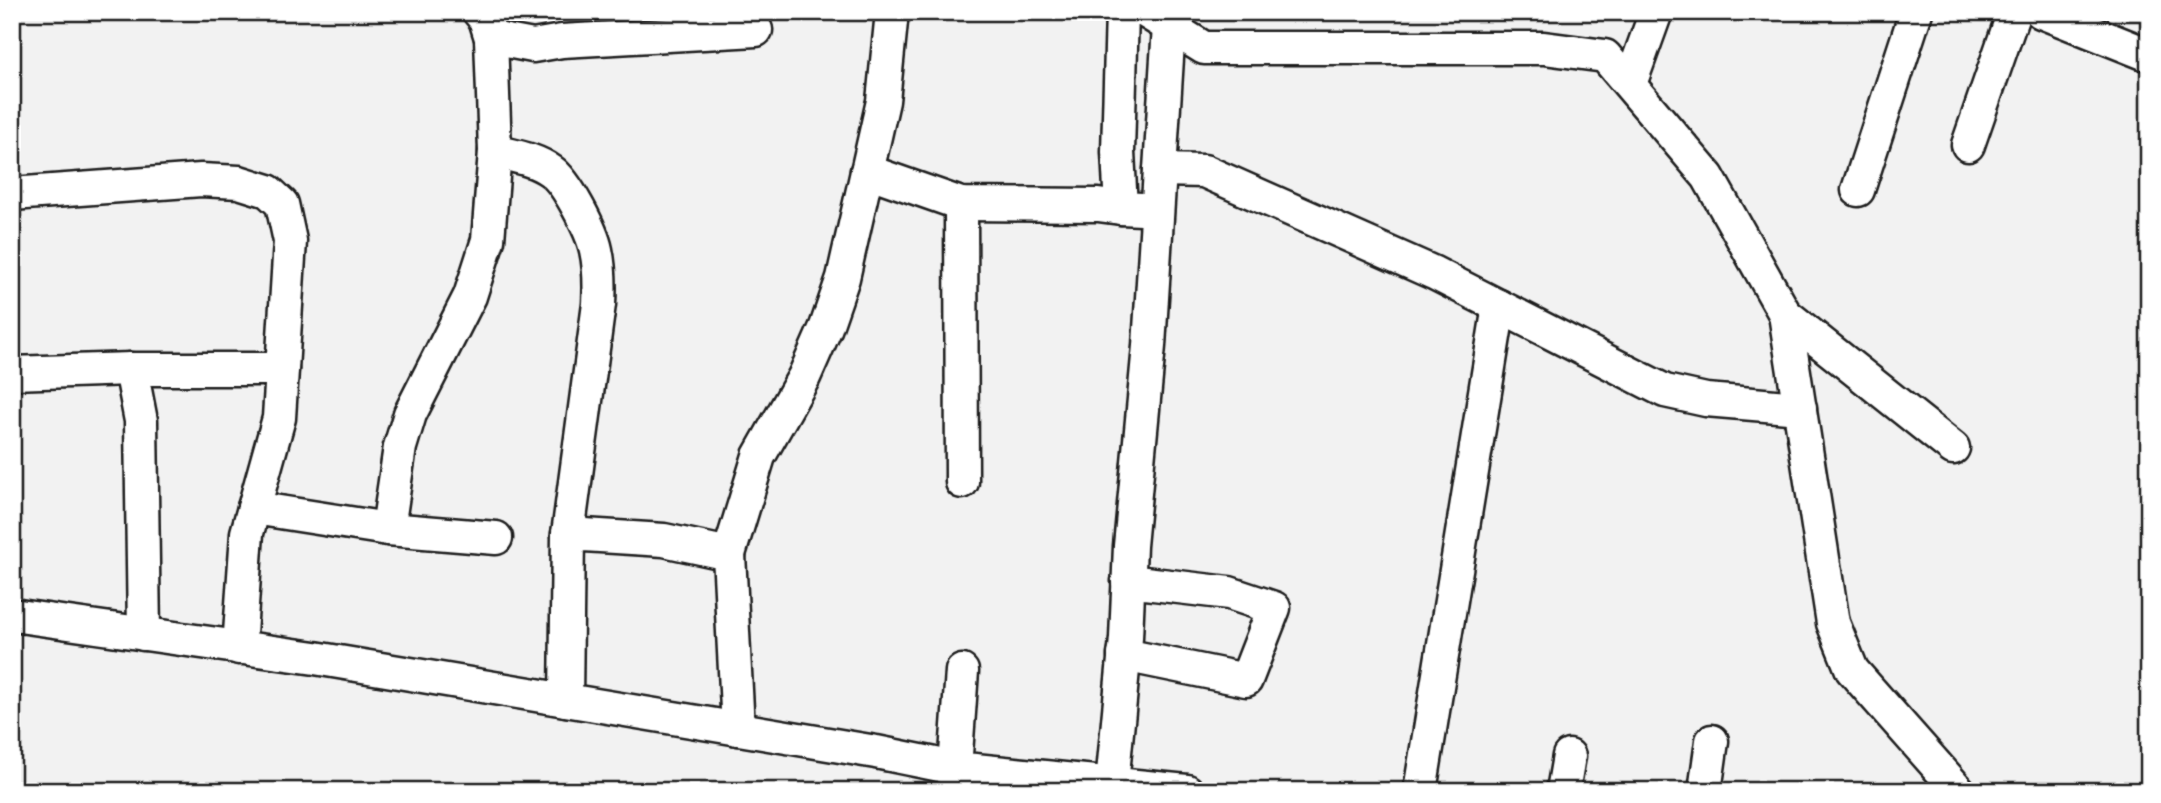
<svg xmlns="http://www.w3.org/2000/svg" width="2161" height="803" font-family="Dekko,sans-serif">
	<style>
		.lines { fill: none; stroke-linecap: round; stroke-linejoin: round }
		.street-casing { stroke: #1c1c1c; stroke-width: 37 }
		.street { stroke: #fff; stroke-width: 32 }
	</style>
	<rect width="100%" height="100%" fill="#f2f2f2"/>
	<filter id="ink" filterUnits="userSpaceOnUse"><feTurbulence type="fractalNoise" baseFrequency=".0143" numOctaves="2"/><feDisplacementMap in="SourceGraphic" scale="14" xChannelSelector="R" yChannelSelector="G"/><feConvolveMatrix kernelMatrix="1 2 1 2 8 2 1 2 1" color-interpolation-filters="sRGB"/></filter>
	<g filter="url(#ink)">
		<g class="lines">
			<defs>
				<g id="street">
					<polyline points="1122,12 1118,152 1121,208 1142,209"/>
					<polyline points="1146,12 1204,48 1544,48 1605,56 1708,177 1785,314 1833,623 1852,670 1959,791"/>
					<polyline points="2041,12 2149,55"/>
					<polyline points="491,38 533,46 562,41 756,30"/>
					<polyline points="1630,84 1656,12"/>
					<polyline points="1968,145 2014,12"/>
					<path d="M495,151C513,156 535,159 551,171C567,182 592,231 596,250C600,268 600,286 599,304L568,534"/>
					<polyline points="1160,170 1204,171 1434,273 1665,391 1706,400 1800,408"/>
					<polyline points="867,171 961,204 1098,205 1121,208"/>
					<polyline points="1858,190 1916,12"/>
					<polyline points="12,194 201,180 239,182 268,191 282,204 290,241 279,418 247,533 239,648"/>
					<polyline points="961,204 962,482"/>
					<polyline points="1785,314 1953,448"/>
					<polyline points="131,369 141,421 144,634"/>
					<polyline points="12,373 131,369 282,369"/>
					<polyline points="254,508 388,529 496,538"/>
					<polyline points="388,529 400,447 410,414 470,296 488,240 495,151 491,38 485,19 479,12"/>
					<polyline points="729,554 738,729"/>
					<polyline points="12,615 315,658 876,752 955,768 954,791"/>
					<polyline points="1124,655 1246,680 1274,608 1229,593 1128,581"/>
					<polyline points="962,671 955,768 1187,791"/>
					<polyline points="566,700 568,534 664,540 729,554 759,456 804,377 826,327 843,278 883,101 892,12"/>
					<polyline points="1112,784 1126,638 1130,546 1149,346 1169,26"/>
					<polyline points="1420,791 1499,306"/>
					<polyline points="1563,791 1569,756"/>
					<polyline points="1705,791 1712,741"/>
				</g>
			</defs>
			<!-- street casing -->
			<use href="#street" class="street-casing"/>
			<!-- street -->
			<use href="#street" class="street"/>
		</g>
	</g>
	<!-- margin -->
	<rect width="2161" height="803" fill="none" stroke="#fff" stroke-width="42"/>
	<rect x="21" y="21" width="2119" height="761" fill="none" stroke="#1c1c1c" stroke-width="2.5" filter="url(#ink)"/>
</svg>
